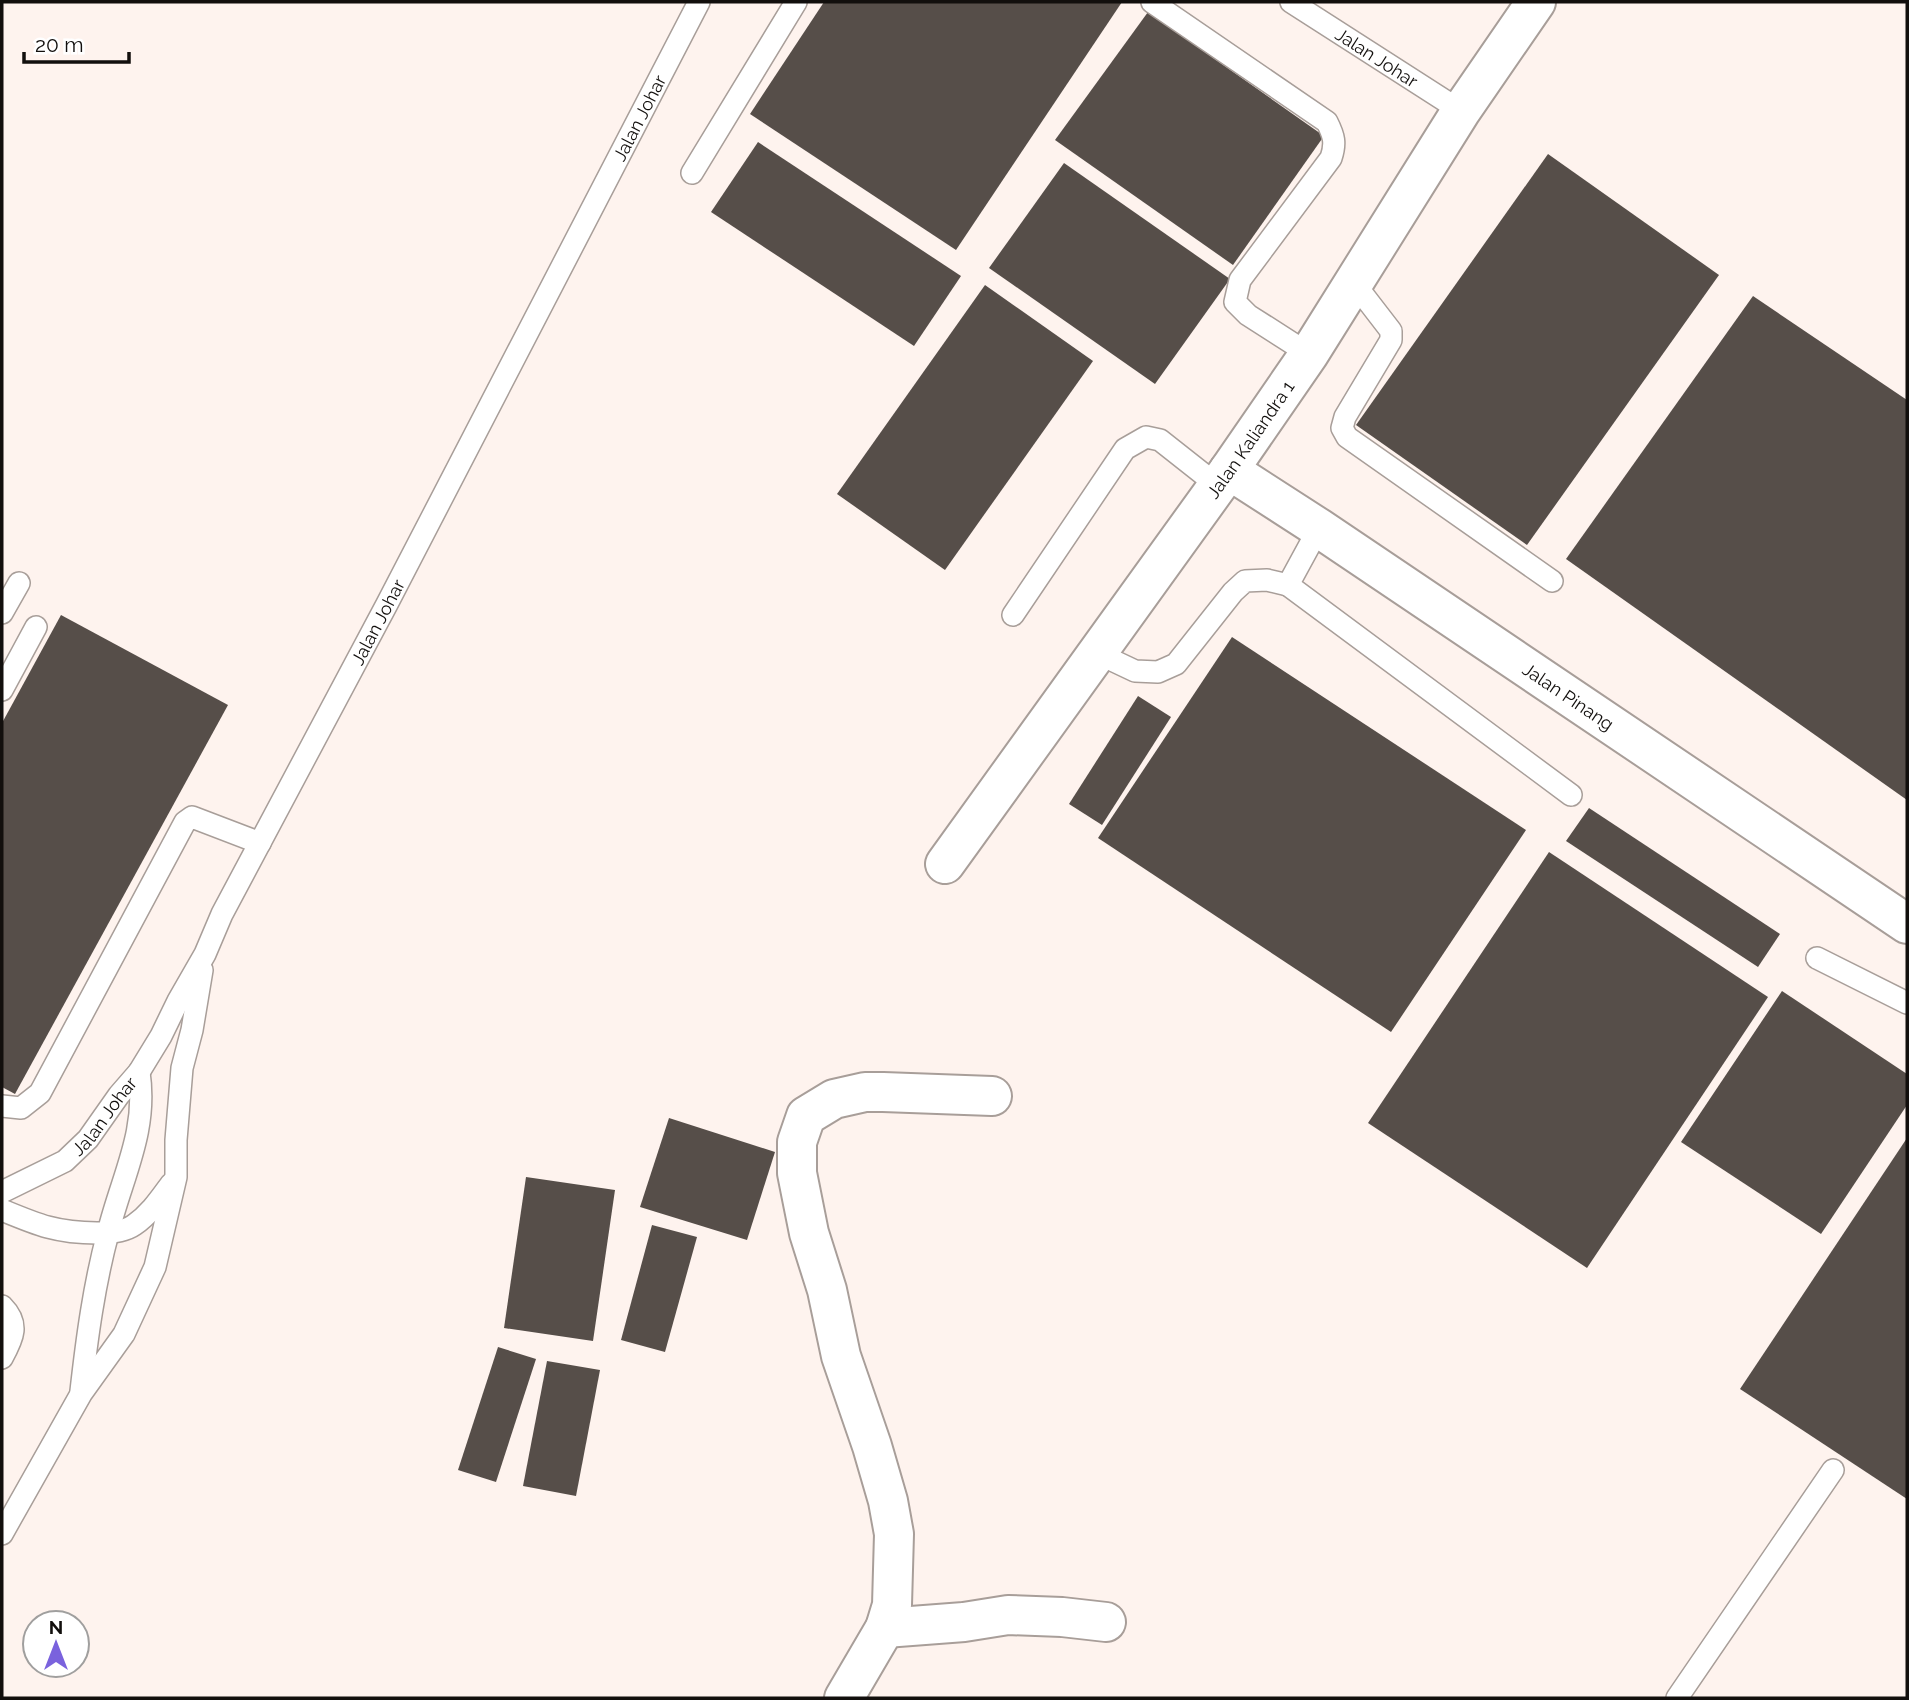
<svg xmlns="http://www.w3.org/2000/svg" width="1909" height="1700" font-family="Raleway,sans-serif">
	<style>
		.building { fill: #564e49 }
		.lines { fill: none; stroke-linecap: round; stroke-linejoin: round }
		.service-casing { stroke: #a89e99; stroke-width: 24 }
		.minor-casing { stroke: #a89e99; stroke-width: 42 }
		.service { stroke: #fff; stroke-width: 21 }
		.minor { stroke: #fff; stroke-width: 38 }
		.labels { text-anchor: middle; dominant-baseline: central; stroke-width: 7; stroke-linejoin: round; paint-order: stroke }
		.street-label { font-size: 18px; fill: #120f0d; stroke: #fff }
	</style>
	<rect width="100%" height="100%" fill="#fef3ee"/>
	<!-- building -->
	<g class="building">
		<polygon points="824,2 1122,2 956,250 750,114"/>
		<polygon points="1148,12 1324,136 1233,265 1055,140"/>
		<polygon points="758,142 961,276 914,346 711,212"/>
		<polygon points="1548,154 1719,275 1527,545 1356,425"/>
		<polygon points="1064,163 1230,279 1155,384 989,268"/>
		<polygon points="985,285 1093,361 945,570 837,494"/>
		<polygon points="1753,296 1907,400 1907,800 1566,559"/>
		<polygon points="61,615 228,705 15,1094 2,1087 2,723"/>
		<polygon points="1232,637 1526,830 1391,1032 1098,838"/>
		<polygon points="1138,696 1171,717 1102,825 1069,804"/>
		<polygon points="1589,808 1780,934 1758,967 1566,841"/>
		<polygon points="1549,852 1768,997 1587,1268 1368,1123"/>
		<polygon points="1782,991 1907,1074 1907,1105 1821,1234 1681,1142"/>
		<polygon points="669,1118 775,1152 747,1240 640,1207"/>
		<polygon points="1907,1138 1907,1499 1740,1389"/>
		<polygon points="526,1177 615,1190 593,1341 504,1328"/>
		<polygon points="652,1225 697,1237 665,1352 621,1340"/>
		<polygon points="498,1347 536,1359 496,1482 458,1470"/>
		<polygon points="547,1361 600,1370 576,1496 523,1486"/>
	</g>
	<g class="lines">
		<defs>
			<g id="service">
				<path d="M1152,2L1327,122C1334,136 1336,143 1331,158L1240,280L1235,302L1248,315L1309,354"/>
				<path id="s1" d="M1291,2L1461,111"/>
				<polyline points="692,173 796,2"/>
				<polyline points="1354,283 1391,331 1391,340 1345,417 1342,428 1347,437 1552,581"/>
				<polyline points="1319,528 1288,585 1571,795"/>
				<polyline points="2,613 19,583"/>
				<polyline points="1013,615 1125,449 1146,437 1160,440 1217,485"/>
				<polyline points="1097,653 1135,671 1158,672 1176,664 1233,592 1245,581 1267,580 1288,585"/>
				<polyline points="2,690 36,627"/>
				<polyline points="1817,958 1907,1003"/>
				<polyline points="2,1106 21,1108 40,1093 185,822 192,817 260,843"/>
				<path id="s2" d="M2,1192L65,1161L88,1139L119,1095L139,1072L161,1036L178,1001L205,954L222,914L387,604L699,2"/>
				<path d="M2,1210C38,1225 57,1233 97,1233C108,1233 124,1232 134,1225C150,1214 160,1199 171,1184"/>
				<path d="M2,1306C20,1324 13,1338 2,1358"/>
				<path d="M81,1391C87,1338 94,1285 108,1233C122,1176 148,1132 139,1072"/>
				<polyline points="2,1534 81,1394 124,1334 155,1267 176,1177 176,1140 182,1068 192,1030 202,970"/>
				<polyline points="1677,1698 1833,1470"/>
			</g>
			<g id="minor">
				<path id="s3" d="M1229,470L1319,528L1907,924"/>
				<path id="s4" d="M945,864L1229,470L1309,354L1461,111L1536,2"/>
				<polyline points="885,1628 964,1622 1008,1615 1062,1617 1106,1622"/>
				<polyline points="844,1698 885,1628 892,1605 894,1534 888,1501 872,1446 841,1356 827,1290 809,1233 797,1173 797,1142 806,1116 834,1099 865,1092 883,1092 992,1096"/>
			</g>
		</defs>
		<!-- service casing -->
		<use href="#service" class="service-casing"/>
		<!-- minor casing -->
		<use href="#minor" class="minor-casing"/>
		<!-- service -->
		<use href="#service" class="service"/>
		<!-- minor -->
		<use href="#minor" class="minor"/>
	</g>
	<g class="labels">
		<!-- street labels -->
		<g class="street-label">
			<text stroke="none"><textPath href="#s1" startOffset="102">Jalan Johar</textPath></text>
			<text stroke="none"><textPath href="#s2" startOffset="1264">Jalan Johar</textPath></text>
			<text stroke="none"><textPath href="#s4" startOffset="523">Jalan Kaliandra 1</textPath></text>
			<text stroke="none"><textPath href="#s2" startOffset="696">Jalan Johar</textPath></text>
			<text stroke="none"><textPath href="#s3" startOffset="408">Jalan Pinang</textPath></text>
			<text stroke="none"><textPath href="#s2" startOffset="130">Jalan Johar</textPath></text>
		</g>
	</g>
	<!-- border -->
	<rect width="1909" height="1700" fill="none" stroke="#120f0d" stroke-width="7"/>
	<!-- north arrow -->
	<g transform="translate(56 1644)"><circle r="33" fill="#ffffff" stroke="#a09f9e" stroke-width="2"/>
	<path d="M0-5L12 26L0 18L-12 26Z" fill="#7a62dd"/>
	<text y="-10" font-size="19" font-weight="bold" text-anchor="middle" fill="#120f0d">N</text>
	</g>
	<!-- scale -->
	<path d="M24 52v10h105v-10" fill="none" stroke="#120f0d" stroke-width="3.5"/>
	<text x="35" y="52" font-size="21" fill="#120f0d" stroke="#ffffff" stroke-width="5" paint-order="stroke">20 m</text>
</svg>
